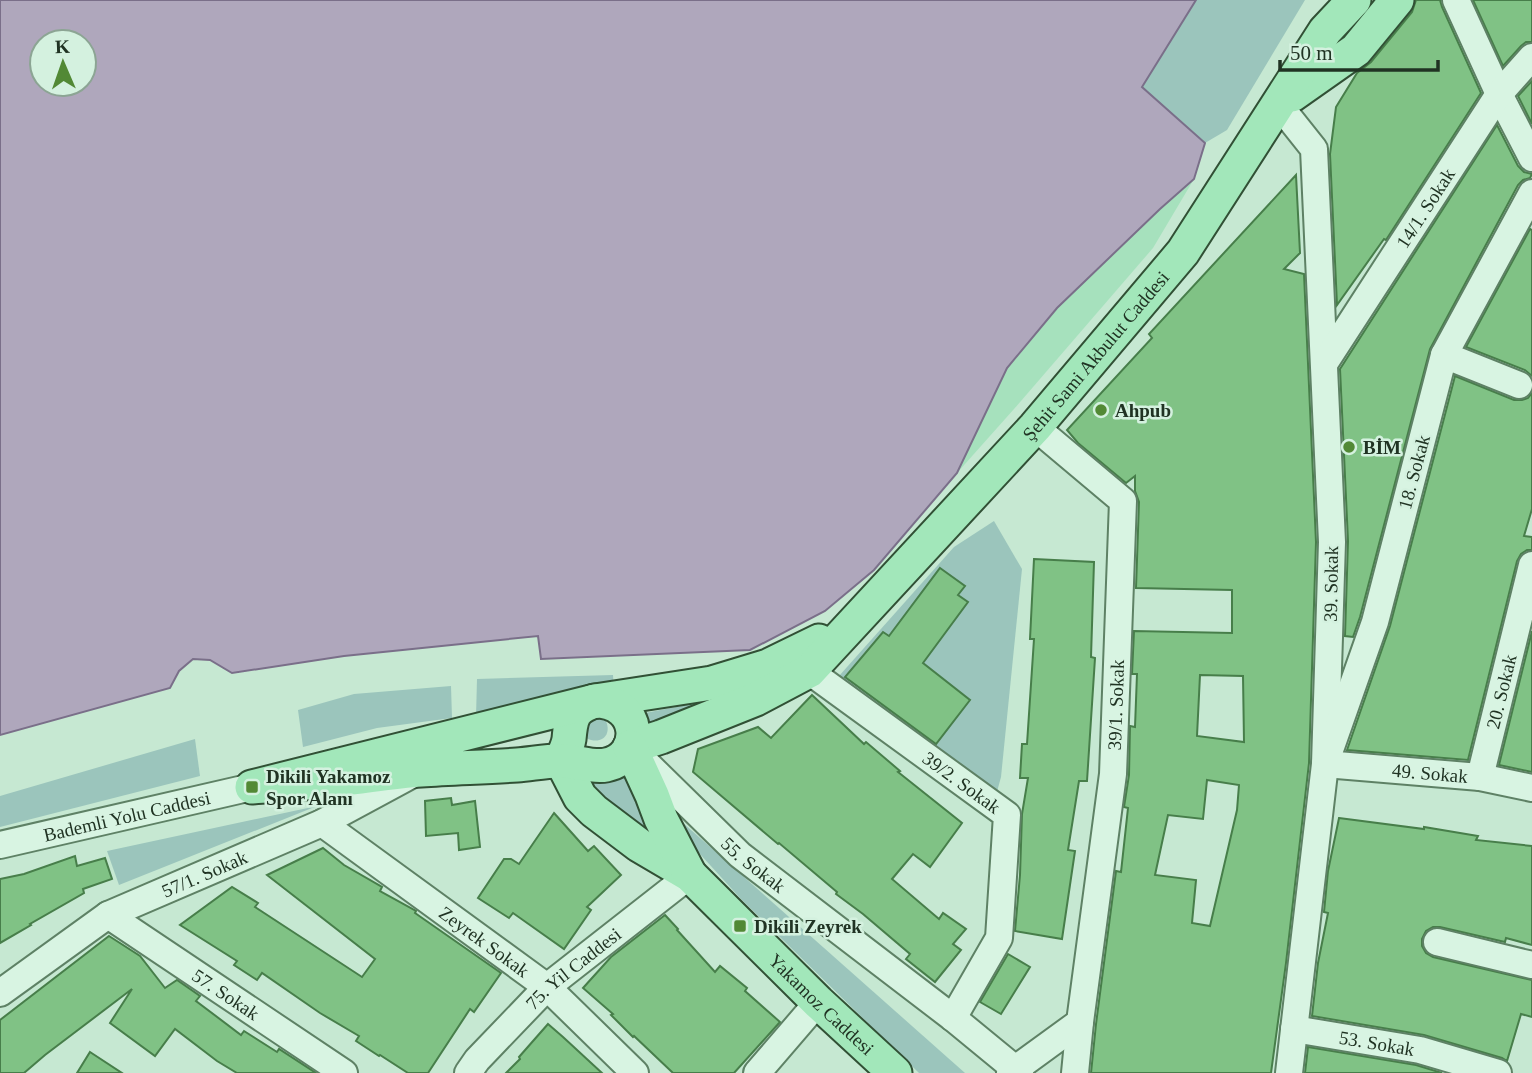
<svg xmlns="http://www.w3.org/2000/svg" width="1532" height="1073" font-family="Georgia,serif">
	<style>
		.green { fill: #9bc5bc }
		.sand { fill: #a6e1bd }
		.water { fill: #afa7bc; stroke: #7a6f89; stroke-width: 2; fill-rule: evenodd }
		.building { fill: #80c285; stroke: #477e4a; stroke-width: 2; fill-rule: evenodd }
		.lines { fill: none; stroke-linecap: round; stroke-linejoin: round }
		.minor-casing { stroke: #5e8165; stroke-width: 30 }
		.major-casing { stroke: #315035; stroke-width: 37 }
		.minor { stroke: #d8f4e2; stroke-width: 26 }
		.major { stroke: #a2e7ba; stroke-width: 33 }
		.poi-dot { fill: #528935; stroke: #d4f1df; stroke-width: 2.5 }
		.labels { text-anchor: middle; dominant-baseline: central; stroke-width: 5; stroke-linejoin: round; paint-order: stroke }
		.street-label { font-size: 19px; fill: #203323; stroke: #d4f1df }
		.poi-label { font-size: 19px; font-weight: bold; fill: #203323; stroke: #d4f1df; text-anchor: start }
	</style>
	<rect width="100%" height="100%" fill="#c6e8d2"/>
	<!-- green -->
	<g class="green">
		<polygon points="1196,0 1305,0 1227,130 1205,143 1142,87"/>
		<polygon points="994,521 1022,569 1001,777 995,799 839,676 954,547"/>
		<polygon points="613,675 614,690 476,717 477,679"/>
		<polygon points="451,686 452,718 377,728 303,747 298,710 354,694"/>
		<polygon points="733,696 646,725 645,713"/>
		<path d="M588,716L605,719C613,734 602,746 586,738Z"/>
		<polygon points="195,739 200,776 0,827 0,796"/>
		<polygon points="628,766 667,850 593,794 589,773"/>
		<polygon points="317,806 119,885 107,851"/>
		<polygon points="673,814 965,1073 919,1073 741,899 668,819"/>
	</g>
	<!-- sand -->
	<polygon class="sand" points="1194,179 1153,248 1021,401 957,473 1007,368 1057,308 1183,188"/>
	<!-- water -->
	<path class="water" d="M0,0H1196L1142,87L1205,143L1194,179L1160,209L1057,308L1007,368L957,473L874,570L825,611L750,650L541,659L538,636L344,656L232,673L210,660L193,659L179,671L170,688L0,735ZM42,42H84V84H42Z"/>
	<!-- building -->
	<g class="building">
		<polygon points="1416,0 1440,0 1442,7 1481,93 1386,240 1384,239 1337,305 1330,154 1336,107 1357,73 1371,62 1412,12"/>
		<polygon points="1473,0 1532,0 1532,42 1526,42 1521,46 1503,66"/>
		<polygon points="1532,81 1532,124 1518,96"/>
		<polygon points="1497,125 1518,166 1524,172 1532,174 1530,178 1523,180 1518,185 1430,349 1360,617 1353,637 1345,636 1348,541 1340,369"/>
		<path d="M1296,175L1300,253L1284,269L1304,274L1316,542L1309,763L1286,963L1271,1073H1091L1096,1024L1116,871L1121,872L1128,808L1124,807L1129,775L1130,726L1135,727L1137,674H1132L1134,631L1232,633V590L1136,588L1139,502L1135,491V476L1126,483L1078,443L1067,430L1152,338L1149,334ZM1200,675L1243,676L1244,742L1197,736ZM1207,780L1239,785L1237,810L1210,926L1192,923L1196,880L1155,875L1168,815L1203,819Z"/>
		<polygon points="1530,229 1532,230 1532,376 1525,370 1466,347"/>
		<polygon points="1455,376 1514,400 1522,400 1528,398 1532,393 1532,509 1524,536 1532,537 1532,550 1527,550 1521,554 1517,561 1468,760 1347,750 1390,626"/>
		<polygon points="1034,559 1094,562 1091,657 1095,658 1087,781 1079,781 1068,850 1075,851 1062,939 1015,931 1020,875 1022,814 1028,778 1020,778 1022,744 1027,744 1034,639 1030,639"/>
		<polygon points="940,568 965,586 958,595 968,602 923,663 970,700 936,744 845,677 883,632 889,636"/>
		<polygon points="1532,631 1532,772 1499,765"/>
		<polygon points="812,695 864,744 866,742 900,771 898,772 962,823 930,867 913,854 892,879 939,919 943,913 966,929 953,944 961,950 935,982 906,959 910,954 863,914 836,894 837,892 779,843 778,844 693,772 698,749 758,727 771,738"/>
		<polygon points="451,798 452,805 475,801 480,847 459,850 458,833 426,836 425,801"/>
		<polygon points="554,813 588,851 594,846 621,875 587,907 591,910 564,949 513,913 509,918 478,898 504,859 511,859 519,864"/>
		<polygon points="1339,818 1424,829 1424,827 1478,836 1476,840 1532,846 1532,945 1506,938 1505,942 1440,927 1433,927 1426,931 1422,939 1422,946 1426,953 1433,957 1532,980 1532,1017 1521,1014 1507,1061 1502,1058 1424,1035 1312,1016 1318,963 1328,913 1324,912 1328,871"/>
		<polygon points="323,848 344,865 382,887 380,891 416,911 415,913 501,973 474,1012 470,1009 428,1073 408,1073 380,1055 379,1056 356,1041 359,1036 320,1013 262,973 257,980 234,965 237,961 180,925 232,887 258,903 255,907 362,977 375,959 267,875"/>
		<polygon points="75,856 77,866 105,858 112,879 83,889 84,893 30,924 31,925 0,943 0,879 24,874"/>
		<polygon points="665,915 678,929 677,930 715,972 720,966 747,988 745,991 780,1022 734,1073 673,1073 634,1036 633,1037 611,1015 613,1014 583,988 611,957"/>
		<polygon points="109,936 140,956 165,988 177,980 200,996 196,1001 241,1035 244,1031 277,1052 279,1049 316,1073 237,1073 217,1061 175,1029 155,1056 110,1023 132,989 45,1055 24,1073 0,1073 0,1020"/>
		<polygon points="1008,954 1030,967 1001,1014 980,1002"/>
		<polygon points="548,1024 563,1037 602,1073 506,1073 520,1059 519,1057"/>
		<polygon points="1308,1047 1416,1065 1442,1073 1305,1073"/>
		<polygon points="90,1052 122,1073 77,1073"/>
	</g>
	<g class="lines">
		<defs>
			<g id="minor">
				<polyline points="1456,0 1499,94 1532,158"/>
				<polyline points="1279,105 1314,149 1332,542 1325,764 1289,1073"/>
				<path id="s1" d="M1532,193L1444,355L1375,622L1325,764L1480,777L1532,788"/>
				<polyline points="1444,355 1519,385"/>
				<path id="s2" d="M1324,364L1499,94L1532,57"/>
				<path id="s3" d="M809,671L1007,815L999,938L953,1018"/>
				<path id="s4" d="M639,756L740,855L953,1018L1020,1073"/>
				<path id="s5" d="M1480,777L1532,565"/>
				<path id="s6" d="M322,823L547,987L635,1073"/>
				<path id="s7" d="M0,845L252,787"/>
				<path id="s8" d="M108,915L344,1073"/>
				<polyline points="1437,942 1532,965"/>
				<path id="s9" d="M0,993L108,915L322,823L411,775"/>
				<path id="s10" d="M1294,1029L1420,1050L1498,1073"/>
				<path id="s11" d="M468,1073L477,1060L547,987L690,875"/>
				<polyline points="757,1073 818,1002"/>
				<path id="s12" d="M1010,1073L1080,1022L1113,774L1123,501L1035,427"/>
				<polyline points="1075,1073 1080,1022"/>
			</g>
			<g id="major">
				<polyline points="1292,95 1356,50 1397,0"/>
				<path id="s13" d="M819,641L768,666L712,683L595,701C573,708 571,717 569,739C568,746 564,754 561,760L580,797L594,811L639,845L690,875L818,1002L895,1073"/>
				<path d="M595,701C642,701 645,757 606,765C591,768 575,760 559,761C545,761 531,764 517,765C485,767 453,768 421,770C393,772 365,777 337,780C309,783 280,785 252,787Z"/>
				<path id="s14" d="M630,747L661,737L756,699L809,671L1035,427L1183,252L1325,31L1354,0"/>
				<polyline points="630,747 652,795 661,819 690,875"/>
			</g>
		</defs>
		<!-- minor casing -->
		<use href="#minor" class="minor-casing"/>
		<!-- major casing -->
		<use href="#major" class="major-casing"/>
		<!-- minor -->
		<use href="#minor" class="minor"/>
		<!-- major -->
		<use href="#major" class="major"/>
	</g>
	<!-- markers -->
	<g class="poi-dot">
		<circle cx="1101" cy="410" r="7"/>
		<circle cx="1349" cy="447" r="7"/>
		<rect x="245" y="780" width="14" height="14" rx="3.5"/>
		<rect x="733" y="919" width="14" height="14" rx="3.5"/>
	</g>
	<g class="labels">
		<!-- street labels -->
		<g class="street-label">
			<text stroke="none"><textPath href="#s2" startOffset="186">14/1. Sokak</textPath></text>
			<text stroke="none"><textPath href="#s14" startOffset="621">Şehit Sami Akbulut Caddesi</textPath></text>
			<text transform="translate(1414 472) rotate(-75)">18. Sokak</text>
			<text transform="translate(1331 584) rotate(-89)">39. Sokak</text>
			<text stroke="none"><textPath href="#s5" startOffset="88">20. Sokak</textPath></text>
			<text stroke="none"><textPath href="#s12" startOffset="406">39/1. Sokak</textPath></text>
			<text stroke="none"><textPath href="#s1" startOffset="716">49. Sokak</textPath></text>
			<text stroke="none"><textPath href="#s3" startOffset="189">39/2. Sokak</textPath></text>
			<text stroke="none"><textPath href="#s7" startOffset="130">Bademli Yolu Caddesi</textPath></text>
			<text stroke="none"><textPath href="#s4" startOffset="158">55. Sokak</textPath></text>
			<text stroke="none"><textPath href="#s9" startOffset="238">57/1. Sokak</textPath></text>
			<text stroke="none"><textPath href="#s6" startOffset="201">Zeyrek Sokak</textPath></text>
			<text stroke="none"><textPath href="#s11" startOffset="149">75. Yil Caddesi</textPath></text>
			<text stroke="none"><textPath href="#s8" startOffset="142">57. Sokak</textPath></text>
			<text stroke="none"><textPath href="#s13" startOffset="668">Yakamoz Caddesi</textPath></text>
			<text stroke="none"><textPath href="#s10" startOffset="84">53. Sokak</textPath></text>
		</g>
		<!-- poi labels -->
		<g class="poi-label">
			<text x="1115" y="410">Ahpub</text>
			<text x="1363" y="447">BİM</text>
			<text x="266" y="776">Dikili Yakamoz<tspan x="266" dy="22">Spor Alanı</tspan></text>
			<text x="754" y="926">Dikili Zeyrek</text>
		</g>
	</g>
	<!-- north arrow -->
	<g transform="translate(63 63) rotate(358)"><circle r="33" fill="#d4f1df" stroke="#8ca594" stroke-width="2"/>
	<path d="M0-5L12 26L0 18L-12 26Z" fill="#528935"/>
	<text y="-10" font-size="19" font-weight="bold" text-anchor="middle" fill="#203323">K</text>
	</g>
	<!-- scale -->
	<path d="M1280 60v10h158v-10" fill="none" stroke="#203323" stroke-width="3.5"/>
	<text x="1290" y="60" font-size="21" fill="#203323" stroke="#d4f1df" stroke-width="5" paint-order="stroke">50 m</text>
</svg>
